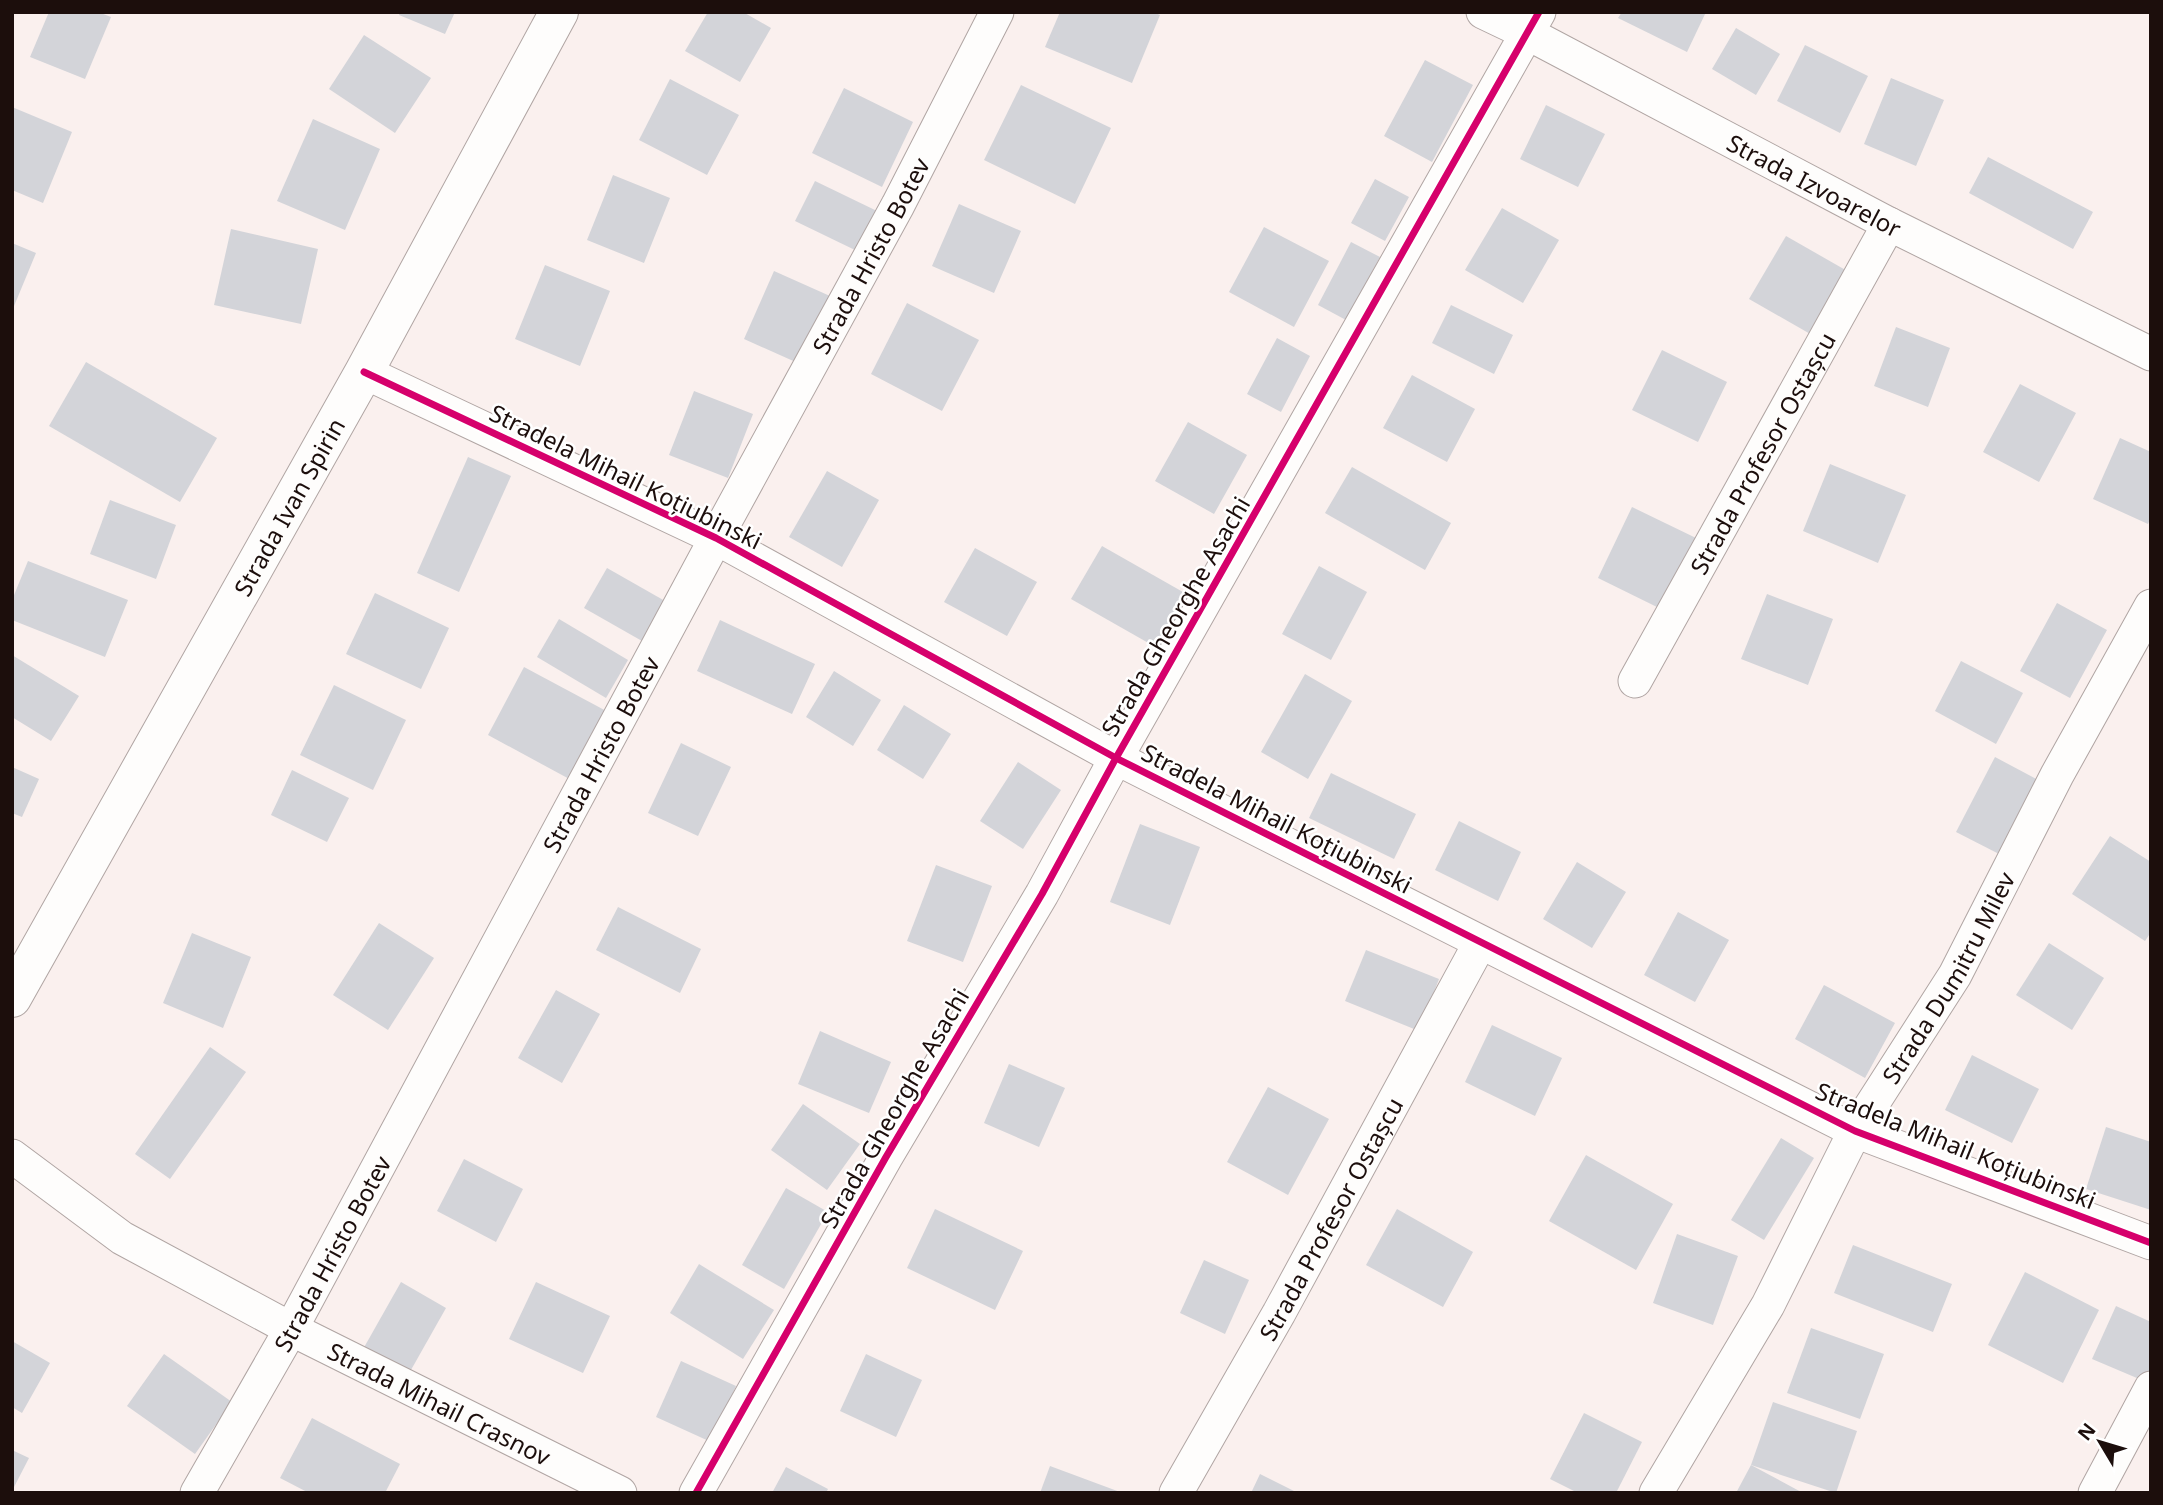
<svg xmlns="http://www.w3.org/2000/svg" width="2163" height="1505" font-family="'Noto Sans',sans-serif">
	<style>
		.building { fill: #d3d4d9 }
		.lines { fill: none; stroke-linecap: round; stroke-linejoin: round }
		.minor-casing { stroke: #b0a5a3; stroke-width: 35 }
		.tertiary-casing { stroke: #b0a5a3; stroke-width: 40 }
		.minor { stroke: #fefdfc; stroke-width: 33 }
		.tertiary { stroke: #fefdfc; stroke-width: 38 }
		.cycleway-casing { stroke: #fff; stroke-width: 11 }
		.cycleway { stroke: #d6006c; stroke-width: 7 }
		.labels { text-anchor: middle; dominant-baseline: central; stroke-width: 5; stroke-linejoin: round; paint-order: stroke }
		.street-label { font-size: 24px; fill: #1c0e0c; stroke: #fff }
	</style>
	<rect width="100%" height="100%" fill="#faf0ee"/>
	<!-- building -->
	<g class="building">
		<polygon points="49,12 98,12 111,17 85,79 30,57"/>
		<polygon points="400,12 455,12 445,34 399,15"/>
		<polygon points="708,12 743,12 771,28 740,82 685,51"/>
		<polygon points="1060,12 1153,12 1160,15 1132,83 1045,47"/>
		<polygon points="1622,12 1706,12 1687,52 1618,18"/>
		<polygon points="1736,28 1780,54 1756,95 1712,69"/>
		<polygon points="364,35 431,78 395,133 329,89"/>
		<polygon points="1805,45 1868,76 1840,133 1777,101"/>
		<polygon points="1425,60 1473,85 1432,162 1384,136"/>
		<polygon points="1891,78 1944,100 1916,166 1864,144"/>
		<polygon points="670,79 739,115 707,175 639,140"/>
		<polygon points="1021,85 1111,128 1075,204 984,160"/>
		<polygon points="844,88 913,122 882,187 812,153"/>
		<polygon points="1546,105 1605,134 1578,187 1520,159"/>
		<polygon points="12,107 72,132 43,203 12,190"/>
		<polygon points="313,119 380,149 345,230 277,201"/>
		<polygon points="1988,157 2093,212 2073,249 1969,193"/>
		<polygon points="613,175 670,198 644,263 587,240"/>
		<polygon points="1375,179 1409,197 1385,241 1351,223"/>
		<polygon points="815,181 877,211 857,251 795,221"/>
		<polygon points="959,204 1021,231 994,293 932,266"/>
		<polygon points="1502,208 1559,240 1523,303 1465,270"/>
		<polygon points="1264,227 1329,261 1294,327 1229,292"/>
		<polygon points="231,229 318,249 301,324 214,305"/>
		<polygon points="1786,236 1849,272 1812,335 1749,299"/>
		<polygon points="1351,242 1380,257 1346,320 1318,305"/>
		<polygon points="12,243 36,253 12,311"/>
		<polygon points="545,265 610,291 580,366 515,339"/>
		<polygon points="774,271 830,296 800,364 744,339"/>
		<polygon points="907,303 979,340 942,411 871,374"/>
		<polygon points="1451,305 1513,335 1494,374 1432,343"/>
		<polygon points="1896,327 1950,348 1928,407 1874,386"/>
		<polygon points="1277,338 1310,356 1281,412 1247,394"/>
		<polygon points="1662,350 1727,382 1698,442 1632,410"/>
		<polygon points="86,362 217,438 180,502 49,426"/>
		<polygon points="1412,375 1475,409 1447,462 1383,428"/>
		<polygon points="2020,384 2076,413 2039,482 1983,452"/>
		<polygon points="694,391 753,414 728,478 669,455"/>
		<polygon points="1188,422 1247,455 1214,514 1155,481"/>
		<polygon points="2120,438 2151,452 2151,517 2148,524 2093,499"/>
		<polygon points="468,457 511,476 459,592 417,573"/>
		<polygon points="1830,464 1906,495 1878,563 1803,531"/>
		<polygon points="1352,467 1451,523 1425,570 1325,513"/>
		<polygon points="827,471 879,500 842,567 789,537"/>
		<polygon points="110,500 176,525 156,579 90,554"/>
		<polygon points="1632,507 1696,538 1661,609 1598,578"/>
		<polygon points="1102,546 1190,596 1159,649 1071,599"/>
		<polygon points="975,548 1037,582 1007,636 944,602"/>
		<polygon points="28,561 128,600 105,657 12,620 12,600"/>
		<polygon points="1319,566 1367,592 1331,660 1282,634"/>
		<polygon points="607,568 665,601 642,641 584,608"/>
		<polygon points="375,593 449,628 421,689 346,654"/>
		<polygon points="1767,594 1833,619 1808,685 1741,659"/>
		<polygon points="2057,603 2107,630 2070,698 2020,671"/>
		<polygon points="559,619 628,660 606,698 537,657"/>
		<polygon points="720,620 815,664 792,714 697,671"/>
		<polygon points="12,655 79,696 51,741 12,717"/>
		<polygon points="1961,661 2023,693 1996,744 1935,711"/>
		<polygon points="524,667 610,713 573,781 488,735"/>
		<polygon points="834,671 881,700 853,746 806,717"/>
		<polygon points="1305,674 1352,701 1308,779 1261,752"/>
		<polygon points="334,685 406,720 373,790 300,755"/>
		<polygon points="904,705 951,734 923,779 877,750"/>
		<polygon points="681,743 731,767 698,836 648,813"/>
		<polygon points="1995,757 2040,781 2001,855 1956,832"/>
		<polygon points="1018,762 1061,790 1023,849 980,821"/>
		<polygon points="12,767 39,779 22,817 12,813"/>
		<polygon points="292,770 349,798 327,842 271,815"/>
		<polygon points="1331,773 1416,814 1394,859 1309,818"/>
		<polygon points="1459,821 1521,852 1498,901 1435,870"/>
		<polygon points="1140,824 1200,847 1170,925 1110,902"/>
		<polygon points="2110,836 2151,862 2151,932 2145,941 2072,894"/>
		<polygon points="1577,862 1626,892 1592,948 1543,919"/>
		<polygon points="936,865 992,886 963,962 907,941"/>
		<polygon points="618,907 701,949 680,993 596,950"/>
		<polygon points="1678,912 1729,940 1695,1002 1644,975"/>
		<polygon points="379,923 434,958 388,1030 333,995"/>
		<polygon points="192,933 251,957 223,1028 163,1003"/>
		<polygon points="2049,943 2104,978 2072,1030 2016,995"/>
		<polygon points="1366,950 1439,979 1419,1031 1345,1001"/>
		<polygon points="1824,985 1895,1023 1865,1078 1795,1039"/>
		<polygon points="556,990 600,1014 562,1083 518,1058"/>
		<polygon points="1492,1025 1562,1058 1535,1116 1465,1082"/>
		<polygon points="820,1031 891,1062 869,1113 798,1084"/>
		<polygon points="210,1047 246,1072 170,1179 135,1154"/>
		<polygon points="1972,1055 2039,1089 2012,1143 1945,1110"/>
		<polygon points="1009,1064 1065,1088 1039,1147 984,1123"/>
		<polygon points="1268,1087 1329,1119 1288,1195 1227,1162"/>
		<polygon points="803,1104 860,1144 827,1190 771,1150"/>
		<polygon points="2106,1127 2151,1142 2151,1210 2086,1189"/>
		<polygon points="1781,1138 1814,1158 1764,1240 1731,1220"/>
		<polygon points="1586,1155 1673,1204 1636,1270 1549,1221"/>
		<polygon points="464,1159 523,1189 496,1242 437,1211"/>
		<polygon points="786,1188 828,1212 784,1289 742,1265"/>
		<polygon points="935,1209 1023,1251 995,1310 907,1268"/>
		<polygon points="1397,1209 1473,1252 1443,1307 1366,1265"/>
		<polygon points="1677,1234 1738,1256 1713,1325 1653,1303"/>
		<polygon points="1853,1245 1952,1284 1933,1332 1834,1293"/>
		<polygon points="1204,1260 1249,1280 1225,1334 1180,1313"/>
		<polygon points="699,1264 774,1310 743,1359 670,1313"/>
		<polygon points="2025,1272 2099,1310 2063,1383 1988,1345"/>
		<polygon points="401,1282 446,1308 407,1377 362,1351"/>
		<polygon points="536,1282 610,1316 583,1373 509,1339"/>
		<polygon points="2116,1306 2151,1322 2151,1384 2092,1359"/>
		<polygon points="1811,1328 1884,1354 1860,1419 1787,1393"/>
		<polygon points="12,1341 50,1363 22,1413 12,1407"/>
		<polygon points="164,1354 232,1402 195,1454 127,1406"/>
		<polygon points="866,1354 922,1380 896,1437 840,1411"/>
		<polygon points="681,1361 736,1386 711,1442 656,1417"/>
		<polygon points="1773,1402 1857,1431 1836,1493 1751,1465"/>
		<polygon points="1584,1413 1642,1442 1616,1493 1578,1493 1550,1479"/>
		<polygon points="312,1418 400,1464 385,1493 309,1493 280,1478"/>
		<polygon points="12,1450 29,1458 12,1491"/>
		<polygon points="1751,1465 1803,1493 1736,1493"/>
		<polygon points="1050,1466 1120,1492 1120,1493 1040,1493"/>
		<polygon points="786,1467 828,1489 826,1493 772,1493"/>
		<polygon points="1260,1474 1298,1493 1251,1493"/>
	</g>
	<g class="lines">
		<defs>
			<g id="minor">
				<path id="s1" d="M1483,12L1527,33L1889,224L2151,354"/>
				<polyline points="364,372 716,538 1116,758 1855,1131 2151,1243"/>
				<path id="s2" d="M1635,681L1889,224"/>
				<path id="s3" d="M12,1156L122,1238L291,1329L620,1493"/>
				<path id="s4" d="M197,1493L291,1329L716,538L898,205L997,12"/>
				<polyline points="696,1493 886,1157 1042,894 1116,758 1539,12"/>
				<path id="s5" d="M1176,1493L1279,1313L1480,943"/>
				<path id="s6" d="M1656,1493L1768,1305L1855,1131L1955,975L2057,775L2151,606"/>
				<polyline points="2095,1493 2151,1388"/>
			</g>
			<g id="tertiary">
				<path id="s7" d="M12,998L364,372L559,12"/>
			</g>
		</defs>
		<!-- minor casing -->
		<use href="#minor" class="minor-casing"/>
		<!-- tertiary casing -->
		<use href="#tertiary" class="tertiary-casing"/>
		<!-- minor -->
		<use href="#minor" class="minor"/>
		<!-- tertiary -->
		<use href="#tertiary" class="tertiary"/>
		<defs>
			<g id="cycleway">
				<polyline points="364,372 716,538 1116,758 1855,1131 2151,1243"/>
				<polyline points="696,1493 886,1157 1042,894 1116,758 1539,12"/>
			</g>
		</defs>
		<!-- cycleway casing -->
		<use href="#cycleway" class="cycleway-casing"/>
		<!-- cycleway -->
		<use href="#cycleway" class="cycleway"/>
	</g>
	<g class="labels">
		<!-- street labels -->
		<g class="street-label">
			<text stroke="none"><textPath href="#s1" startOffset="374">Strada Izvoarelor</textPath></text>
			<text stroke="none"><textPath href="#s4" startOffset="1409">Strada Hristo Botev</textPath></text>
			<text stroke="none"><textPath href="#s2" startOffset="261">Strada Profesor Ostașcu</textPath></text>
			<text transform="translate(626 476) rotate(26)">Stradela Mihail Koțiubinski</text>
			<text stroke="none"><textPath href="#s7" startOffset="564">Strada Ivan Spirin</textPath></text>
			<text transform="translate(1175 616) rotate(-60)">Strada Gheorghe Asachi</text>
			<text stroke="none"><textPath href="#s4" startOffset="842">Strada Hristo Botev</textPath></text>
			<text transform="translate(1277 818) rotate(27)">Stradela Mihail Koțiubinski</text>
			<text stroke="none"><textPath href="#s6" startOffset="593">Strada Dumitru Milev</textPath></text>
			<text transform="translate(894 1108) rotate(-60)">Strada Gheorghe Asachi</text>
			<text transform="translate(1956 1145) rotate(22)">Stradela Mihail Koțiubinski</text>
			<text stroke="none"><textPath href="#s5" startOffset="315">Strada Profesor Ostașcu</textPath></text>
			<text stroke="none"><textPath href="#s4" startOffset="275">Strada Hristo Botev</textPath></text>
			<text stroke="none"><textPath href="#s3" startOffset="495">Strada Mihail Crasnov</textPath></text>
		</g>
	</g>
	<!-- border -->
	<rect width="2163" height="1505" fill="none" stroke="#1c0e0c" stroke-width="28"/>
	<!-- north arrow -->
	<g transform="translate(2100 1442) rotate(308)" stroke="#ffffff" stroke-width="5" paint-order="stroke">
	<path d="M0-5L12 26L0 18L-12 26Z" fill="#1c0e0c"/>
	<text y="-10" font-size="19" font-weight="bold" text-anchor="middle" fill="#1c0e0c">N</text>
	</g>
</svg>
